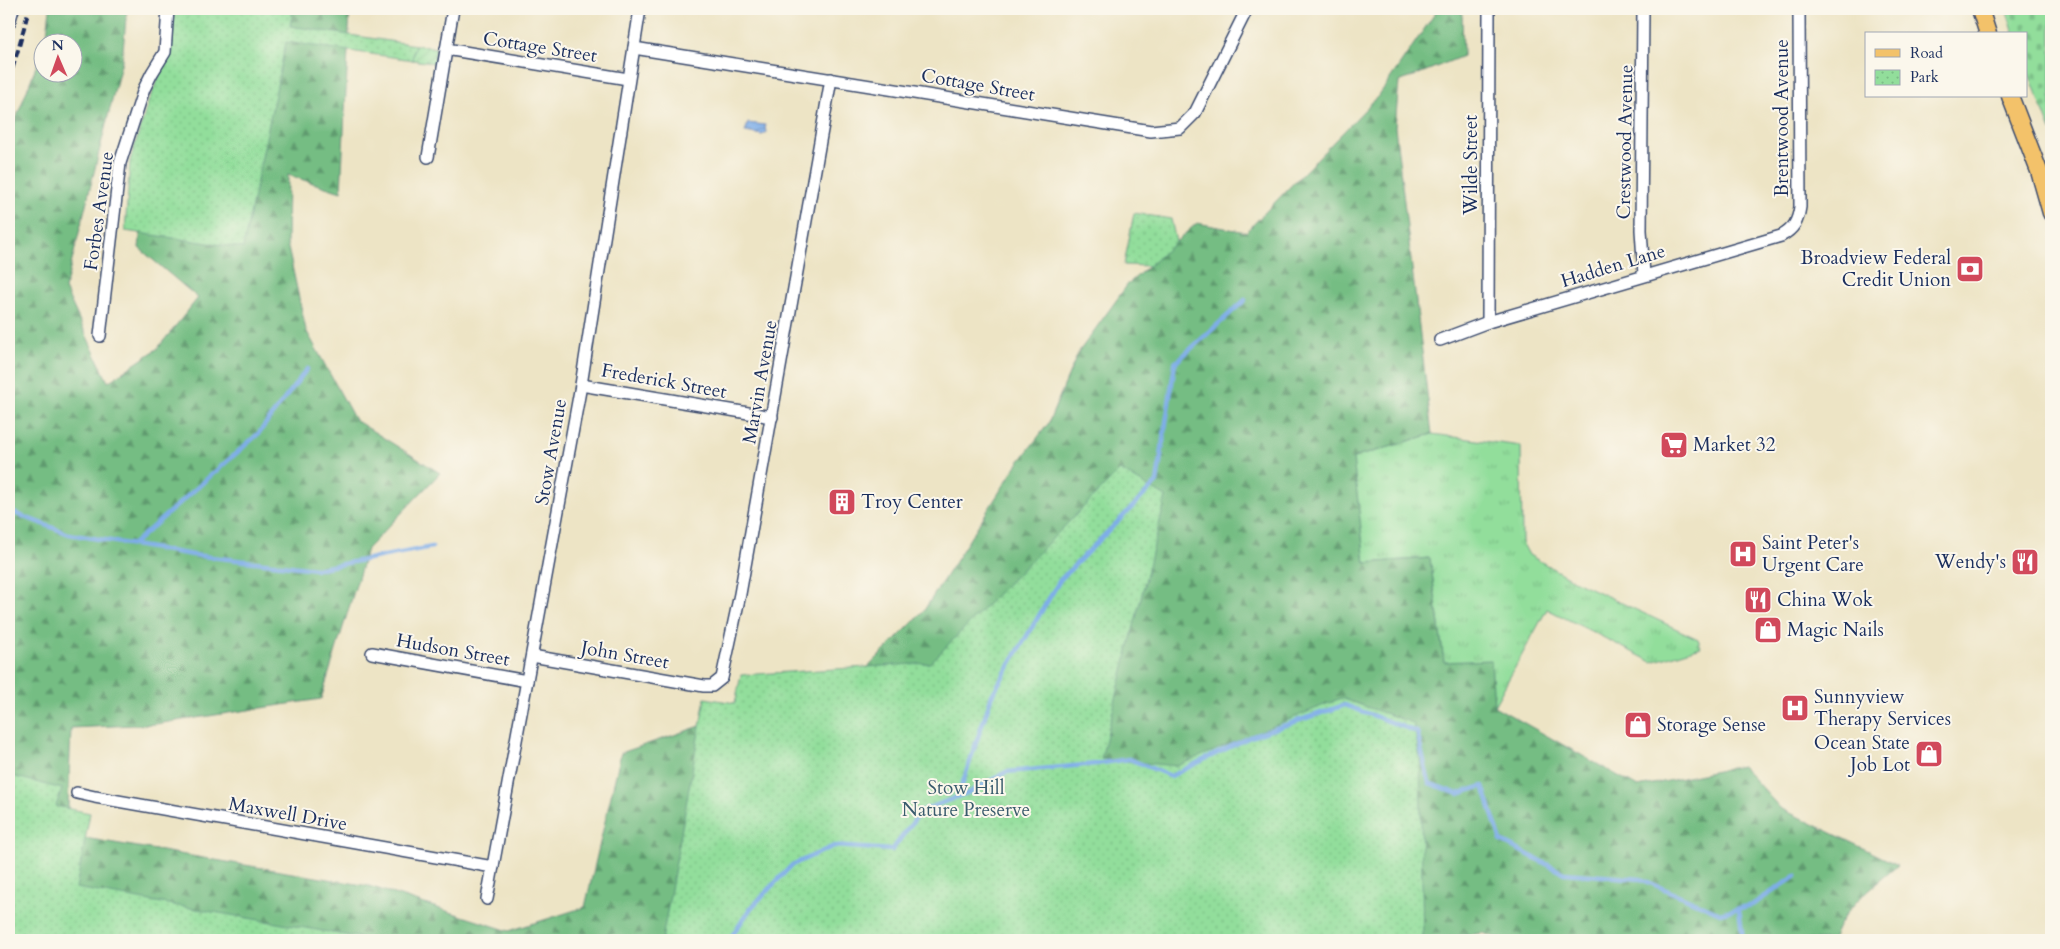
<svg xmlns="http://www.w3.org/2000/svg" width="2060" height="949" font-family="Cardo,serif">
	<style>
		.grass { fill: url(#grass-tufts); stroke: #56867c }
		.forest { fill: url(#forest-firs); stroke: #487670 }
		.cemetery { fill: url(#cemetery-stones); stroke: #56867c }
		.park { fill: url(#park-dots); stroke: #56867c }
		.garden { fill: url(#garden-furrows); stroke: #56867c }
		.water { fill: url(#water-waves); stroke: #4c6ea3 }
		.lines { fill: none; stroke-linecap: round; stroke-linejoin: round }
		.stream { stroke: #7eade8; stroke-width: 4.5 }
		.street-casing { stroke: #3a4a6d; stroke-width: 14 }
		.primary-casing { stroke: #3a4a6d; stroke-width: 19 }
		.street { stroke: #fff; stroke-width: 11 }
		.primary { stroke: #f3c26a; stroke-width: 16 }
		.rail { stroke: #1b2f5e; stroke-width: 4; stroke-dasharray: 8 4; stroke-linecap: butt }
		.labels { text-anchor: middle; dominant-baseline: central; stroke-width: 4; stroke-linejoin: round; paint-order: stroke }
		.street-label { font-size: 19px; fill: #1b2f5e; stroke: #fbf7ec }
		.poi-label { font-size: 19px; fill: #1b2f5e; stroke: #fbf7ec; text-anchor: start }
		.park-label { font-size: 19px; fill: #395b6d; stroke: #fbf7ec }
	</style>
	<defs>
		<pattern id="grass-tufts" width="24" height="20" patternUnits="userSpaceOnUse" patternTransform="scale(1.25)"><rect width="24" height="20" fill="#92de9b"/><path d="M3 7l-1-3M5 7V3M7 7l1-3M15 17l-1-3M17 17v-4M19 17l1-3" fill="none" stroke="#7dbf88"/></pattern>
		<pattern id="forest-firs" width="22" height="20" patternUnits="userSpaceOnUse" patternTransform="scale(1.25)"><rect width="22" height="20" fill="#75bd83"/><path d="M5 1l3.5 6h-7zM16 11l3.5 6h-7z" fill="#5f9a6e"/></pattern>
		<pattern id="cemetery-stones" width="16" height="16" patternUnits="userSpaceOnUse" patternTransform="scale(1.25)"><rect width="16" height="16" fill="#92de9b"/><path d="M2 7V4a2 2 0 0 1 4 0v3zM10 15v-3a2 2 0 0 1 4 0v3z" fill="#7dbf88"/></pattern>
		<pattern id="park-dots" width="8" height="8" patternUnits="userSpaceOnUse" patternTransform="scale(1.25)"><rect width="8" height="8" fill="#92de9b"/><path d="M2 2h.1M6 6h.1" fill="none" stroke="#7dbf88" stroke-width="1.8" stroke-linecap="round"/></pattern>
		<pattern id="garden-furrows" width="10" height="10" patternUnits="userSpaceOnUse" patternTransform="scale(1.25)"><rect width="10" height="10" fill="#92de9b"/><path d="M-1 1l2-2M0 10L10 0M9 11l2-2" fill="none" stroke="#7dbf88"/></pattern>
		<pattern id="water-waves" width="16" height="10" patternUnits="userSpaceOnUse" patternTransform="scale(1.25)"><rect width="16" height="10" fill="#7eade8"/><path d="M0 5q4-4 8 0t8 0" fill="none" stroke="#668dbf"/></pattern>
	</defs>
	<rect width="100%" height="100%" fill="#fbf7ec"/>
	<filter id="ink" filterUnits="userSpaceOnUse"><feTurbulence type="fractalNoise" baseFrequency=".02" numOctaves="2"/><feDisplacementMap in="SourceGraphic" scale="10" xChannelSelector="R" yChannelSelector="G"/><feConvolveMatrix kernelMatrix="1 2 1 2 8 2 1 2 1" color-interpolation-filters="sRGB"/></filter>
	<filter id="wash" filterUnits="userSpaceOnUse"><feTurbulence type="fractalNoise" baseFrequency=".0096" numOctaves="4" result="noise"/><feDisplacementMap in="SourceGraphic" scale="20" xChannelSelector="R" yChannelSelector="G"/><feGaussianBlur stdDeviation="1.12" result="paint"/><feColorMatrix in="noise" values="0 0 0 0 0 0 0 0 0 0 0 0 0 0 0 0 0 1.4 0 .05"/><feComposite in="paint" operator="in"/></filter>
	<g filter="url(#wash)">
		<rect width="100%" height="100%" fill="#ede4c5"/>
		<!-- grass -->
		<polygon class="grass" points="1432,434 1521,446 1522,542 1529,555 1573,580 1698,639 1701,647 1652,662 1547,609 1494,706 1444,663 1430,558 1365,563 1352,458"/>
		<!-- forest -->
		<path class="forest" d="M50,9H127L122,60L65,289L108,382L157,349L198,298L139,248L148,162L187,9H350L341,192L288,175L287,243L306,330L355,420L440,473L367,549L321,699L156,724L71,728L67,835L369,886L509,931L585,907L621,753L865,670L923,612L1016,466L1048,424L1078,353L1128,284L1197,223L1246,232L1379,95L1438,9H1462L1463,56L1399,82L1395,127L1432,434L1353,458L1365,563L1430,558L1444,662L1491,660L1494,706L1638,787L1742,766L1780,808L1898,865C1871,889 1845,905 1832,940H1503L1483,933L1431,940H9V137L42,51V72H72V42H46Z"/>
		<!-- cemetery -->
		<polygon class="cemetery" points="2006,9 2051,9 2051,131 2026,66 2026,34 2014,34"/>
		<!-- park -->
		<g class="park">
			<polygon points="174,9 293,9 290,26 436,48 434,63 286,42 243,248 125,231 130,161 149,100 169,52"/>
			<polygon points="1134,213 1171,219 1176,242 1149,266 1124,265"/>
			<polygon points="1120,470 1166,497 1101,759 1177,766 1341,698 1413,723 1420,758 1423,940 662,940 705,698 735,703 741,675 930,663"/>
			<polygon points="9,775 62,789 56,806 90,813 76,888 374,940 9,940"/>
		</g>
		<!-- garden -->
		<polygon class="garden" points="415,45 436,48 434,63 412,60"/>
		<!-- water -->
		<polygon class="water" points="748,123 765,125 766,133 762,135 745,132"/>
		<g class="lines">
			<!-- stream -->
			<g class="stream">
				<polyline points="9,511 69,534 193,555 316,569 432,547"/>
				<polyline points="132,545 258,434 307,369"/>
				<polyline points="958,797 992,695 1060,580 1157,482 1175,363 1245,300"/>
				<polyline points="1739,909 1743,940"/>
				<polyline points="729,940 751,908 792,865 834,846 892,850 921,811 970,792 1006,772 1096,764 1129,759 1171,776 1250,737 1345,705 1417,732 1429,783 1458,794 1483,786 1501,841 1564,873 1641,879 1720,913 1752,905 1796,876"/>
			</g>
		</g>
	</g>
	<g filter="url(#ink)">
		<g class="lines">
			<defs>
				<g id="street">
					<polyline points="1643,9 1641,230 1644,275"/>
					<polyline points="9,23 13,9"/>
					<polyline points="634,48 1151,131 1180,128 1195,113 1247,9"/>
					<polyline points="446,49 628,79"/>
					<polyline points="428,157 453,9"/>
					<polyline points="1488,322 1489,9"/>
					<polyline points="100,336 120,163 144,89 152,73 165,52 168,9"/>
					<path d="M1440,340L1488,322L1781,236C1794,229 1798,221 1800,207L1799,9"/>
					<polyline points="581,385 772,417"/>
					<polyline points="372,653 527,681"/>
					<polyline points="532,656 704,686 712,686 722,678 740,594 831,79"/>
					<polyline points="77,793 95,797 493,867"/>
					<polyline points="487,899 581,385 640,9"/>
				</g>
				<g id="primary">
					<polyline points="1980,9 1988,34"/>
					<polyline points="2010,96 2039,171 2051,213"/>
				</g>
			</defs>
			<!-- street casing -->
			<use href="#street" class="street-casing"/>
			<!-- primary casing -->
			<use href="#primary" class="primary-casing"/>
			<!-- street -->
			<use href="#street" class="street"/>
			<!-- primary -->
			<use href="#primary" class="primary"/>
			<!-- rail -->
			<polyline class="rail" points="9,80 18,50 29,9"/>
		</g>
	</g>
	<!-- icons -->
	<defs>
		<symbol id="bank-square" viewBox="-11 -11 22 22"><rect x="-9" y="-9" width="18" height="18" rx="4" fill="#d1495b" stroke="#fbf7ec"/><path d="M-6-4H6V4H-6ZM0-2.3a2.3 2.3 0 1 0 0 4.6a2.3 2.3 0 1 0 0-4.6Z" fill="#fff"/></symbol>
		<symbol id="supermarket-square" viewBox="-11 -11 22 22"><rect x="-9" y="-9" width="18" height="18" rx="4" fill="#d1495b" stroke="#fbf7ec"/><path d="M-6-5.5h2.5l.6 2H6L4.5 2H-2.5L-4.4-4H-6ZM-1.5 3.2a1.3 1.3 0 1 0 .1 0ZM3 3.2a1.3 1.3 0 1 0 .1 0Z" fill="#fff"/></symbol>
		<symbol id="building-square" viewBox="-11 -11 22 22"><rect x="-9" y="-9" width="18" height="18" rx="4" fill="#d1495b" stroke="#fbf7ec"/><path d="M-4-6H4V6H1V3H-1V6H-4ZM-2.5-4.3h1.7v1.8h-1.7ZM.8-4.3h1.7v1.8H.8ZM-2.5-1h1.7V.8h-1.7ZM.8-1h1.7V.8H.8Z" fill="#fff"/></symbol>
		<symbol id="hospital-square" viewBox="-11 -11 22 22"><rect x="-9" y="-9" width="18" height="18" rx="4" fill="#d1495b" stroke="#fbf7ec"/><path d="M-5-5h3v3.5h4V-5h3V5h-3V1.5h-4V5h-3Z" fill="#fff"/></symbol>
		<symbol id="restaurant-square" viewBox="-11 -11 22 22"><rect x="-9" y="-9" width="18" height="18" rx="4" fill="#d1495b" stroke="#fbf7ec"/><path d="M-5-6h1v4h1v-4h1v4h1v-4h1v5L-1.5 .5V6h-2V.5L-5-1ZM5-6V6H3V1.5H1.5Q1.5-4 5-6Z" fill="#fff"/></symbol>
		<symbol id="shop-square" viewBox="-11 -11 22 22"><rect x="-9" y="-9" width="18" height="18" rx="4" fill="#d1495b" stroke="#fbf7ec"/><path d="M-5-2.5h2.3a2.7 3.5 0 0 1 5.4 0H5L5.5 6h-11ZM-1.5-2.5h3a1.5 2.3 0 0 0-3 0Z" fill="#fff"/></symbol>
	</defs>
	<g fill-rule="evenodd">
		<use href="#bank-square" x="1954" y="253" width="32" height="32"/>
		<use href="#supermarket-square" x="1658" y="429" width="32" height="32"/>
		<use href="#building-square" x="826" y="486" width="32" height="32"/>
		<use href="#hospital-square" x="1727" y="538" width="32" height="32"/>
		<use href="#restaurant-square" x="2009" y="546" width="32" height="32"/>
		<use href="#restaurant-square" x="1742" y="584" width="32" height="32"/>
		<use href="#shop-square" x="1752" y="614" width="32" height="32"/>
		<use href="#hospital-square" x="1779" y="692" width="32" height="32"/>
		<use href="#shop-square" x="1622" y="709" width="32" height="32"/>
		<use href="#shop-square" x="1913" y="738" width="32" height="32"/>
	</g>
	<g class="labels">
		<!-- street labels -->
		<g class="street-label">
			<text transform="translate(540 47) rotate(9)">Cottage Street</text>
			<text transform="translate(978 85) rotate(10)">Cottage Street</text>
			<text transform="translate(1782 118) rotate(-90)">Brentwood Avenue</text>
			<text transform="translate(1625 142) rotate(-89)">Crestwood Avenue</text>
			<text transform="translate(1471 165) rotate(-90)">Wilde Street</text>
			<text transform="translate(99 211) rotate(-82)">Forbes Avenue</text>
			<text transform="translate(1613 266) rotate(-17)">Hadden Lane</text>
			<text transform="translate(664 381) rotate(10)">Frederick Street</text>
			<text transform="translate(760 382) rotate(-80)">Marvin Avenue</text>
			<text transform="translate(551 452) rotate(-80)">Stow Avenue</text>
			<text transform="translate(453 650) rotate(10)">Hudson Street</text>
			<text transform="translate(625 655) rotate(10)">John Street</text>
			<text transform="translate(288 814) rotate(10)">Maxwell Drive</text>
		</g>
		<!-- poi labels -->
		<g class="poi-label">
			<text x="1951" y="258" text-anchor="end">Broadview Federal<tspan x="1951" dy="22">Credit Union</tspan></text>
			<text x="1693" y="445">Market 32</text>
			<text x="861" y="502">Troy Center</text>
			<text x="1762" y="543">Saint Peter's<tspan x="1762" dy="22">Urgent Care</tspan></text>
			<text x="2006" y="562" text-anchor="end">Wendy's</text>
			<text x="1777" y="600">China Wok</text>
			<text x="1787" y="630">Magic Nails</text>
			<text x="1814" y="697">Sunnyview<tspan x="1814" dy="22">Therapy Services</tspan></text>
			<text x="1657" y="725">Storage Sense</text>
			<text x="1910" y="743" text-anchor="end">Ocean State<tspan x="1910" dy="22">Job Lot</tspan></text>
		</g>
		<!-- park labels -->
		<g class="park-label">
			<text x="966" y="788">Stow Hill<tspan x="966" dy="22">Nature Preserve</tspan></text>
		</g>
	</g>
	<!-- margin -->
	<rect width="2060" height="949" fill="none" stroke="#fbf7ec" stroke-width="30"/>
	<!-- legend -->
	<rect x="1865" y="32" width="162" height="65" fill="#fbf7ec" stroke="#a1a7b3"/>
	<rect x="1875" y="49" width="25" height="8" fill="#f3c26a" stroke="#a1a7b3"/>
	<text x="1910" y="58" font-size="15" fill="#1b2f5e">Road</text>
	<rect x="1875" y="70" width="25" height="15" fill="url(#park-dots)" stroke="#a1a7b3"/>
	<text x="1910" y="82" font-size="15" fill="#1b2f5e">Park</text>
	<!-- north arrow -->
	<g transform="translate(58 58) rotate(358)"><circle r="24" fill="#fbf7ec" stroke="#a1a7b3"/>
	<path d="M0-4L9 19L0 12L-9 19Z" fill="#d1495b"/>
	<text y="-8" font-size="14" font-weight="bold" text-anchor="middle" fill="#1b2f5e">N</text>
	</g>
</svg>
